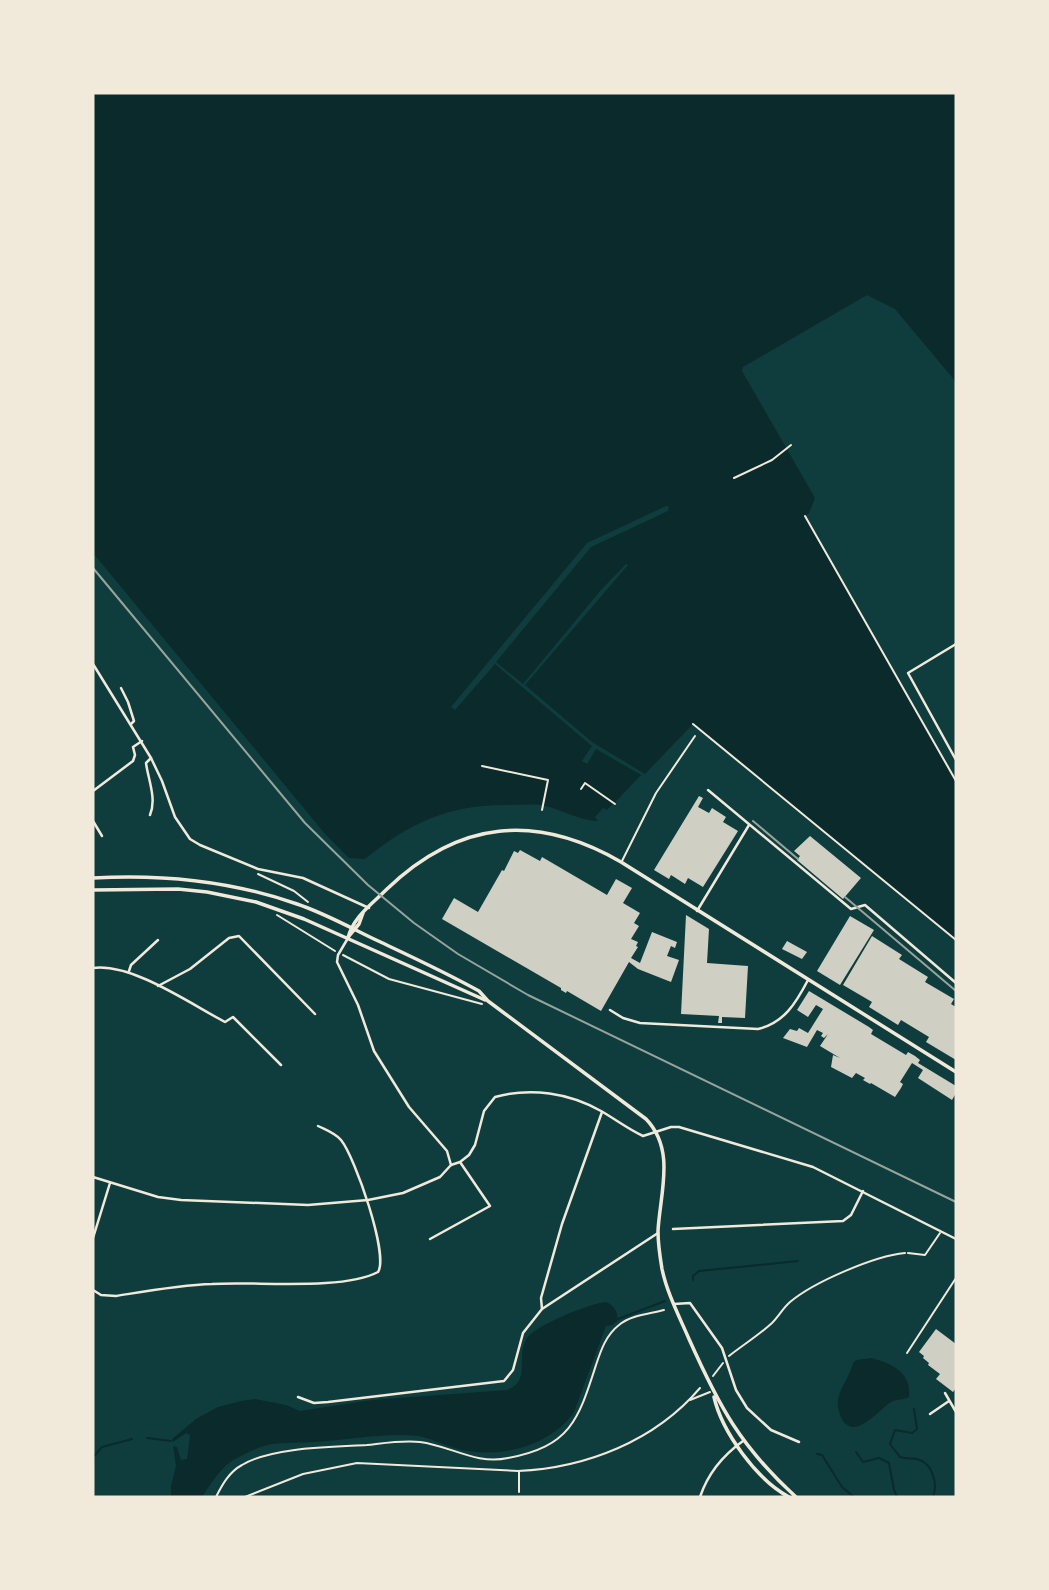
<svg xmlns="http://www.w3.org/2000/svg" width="1049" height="1590" font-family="'Alegreya Sans',sans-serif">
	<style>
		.water { fill: #0a2a2b }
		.pier { fill: #0f3d3e }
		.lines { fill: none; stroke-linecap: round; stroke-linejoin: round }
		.stream { stroke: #0a2a2b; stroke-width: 2 }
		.building { fill: #cfcfc3 }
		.path { stroke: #f1e9da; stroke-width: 2 }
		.service { stroke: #f1e9da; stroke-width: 2 }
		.minor { stroke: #f1e9da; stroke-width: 2.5 }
		.secondary { stroke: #f1e9da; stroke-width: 3.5 }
		.rail { stroke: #97a49c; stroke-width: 2 }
	</style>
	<rect width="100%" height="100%" fill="#0f3d3e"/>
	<!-- water -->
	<g class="water">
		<path d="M93,93H956V382L895,309L867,295L743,367L742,371L815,498L809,513L805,516L956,781V940L693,724L643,776L641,775C629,787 619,799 607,810L603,808L595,817L598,821C581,821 558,808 541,805C530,804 519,805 508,805C450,804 409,823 365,859L349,858L326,835L93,553Z"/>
		<path d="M606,1302C614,1305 619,1313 617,1321L612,1325L606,1326L574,1412C550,1447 498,1459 458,1449C446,1446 435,1440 423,1437C394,1431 346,1440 315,1442C301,1443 286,1442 272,1444C261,1446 248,1452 237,1458C221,1466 212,1482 202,1497H171V1486L176,1466L173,1446L177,1447L181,1460L187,1459L190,1435L186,1433L173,1442L172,1439L196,1419L218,1407L241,1401L255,1399L286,1405L300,1411L372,1400L507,1390C532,1381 515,1356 527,1338C536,1325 591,1303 606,1302Z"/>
		<path d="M871,1358C892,1363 912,1373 909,1397C904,1400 899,1399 893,1401C884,1404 857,1441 843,1421C839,1415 837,1405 838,1399C841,1386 850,1376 853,1363L856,1360Z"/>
	</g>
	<!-- pier -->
	<polygon class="pier" points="666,506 669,507 668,511 591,547 496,662 523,684 601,590 626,564 628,565 525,685 592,742 645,774 643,776 596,749 587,764 582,761 592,746 495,664 455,710 451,707 587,543"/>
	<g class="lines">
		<!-- stream -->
		<g class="stream">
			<polyline points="693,1280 693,1276 699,1271 798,1261"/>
			<polyline points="618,1319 665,1301"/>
			<path d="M914,1409L917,1429L912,1433L895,1430L890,1444L900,1457C906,1459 911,1458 917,1459C933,1463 938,1484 933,1497"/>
			<polyline points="147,1438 171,1441"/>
			<polyline points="856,1452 863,1462 879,1458 889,1463 894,1490 897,1497"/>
			<polyline points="817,1454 822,1455 842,1487 854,1497"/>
			<polyline points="93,1457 102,1447 132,1439"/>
		</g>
	</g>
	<!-- building -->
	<g class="building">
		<polygon points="699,796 703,798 698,807 709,813 712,808 726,817 723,822 738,831 703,887 688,878 685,884 671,875 669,879 654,870"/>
		<polygon points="810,836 861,878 843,899 797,860 800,856 794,851"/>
		<polygon points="520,850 540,861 542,857 607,895 616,879 632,888 623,903 640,913 634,923 639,926 631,939 638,942 636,946 638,947 631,958 640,963 652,932 677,942 675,948 671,946 667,956 679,960 671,982 638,969 629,962 601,1011 567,991 566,993 561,990 561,988 442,919 454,898 478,912 502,870 504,871 514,851 518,853"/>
		<polygon points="686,915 709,929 707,963 748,966 745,1018 722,1017 722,1023 718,1023 719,1016 681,1014"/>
		<polygon points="850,916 874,930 840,985 817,971"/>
		<polygon points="872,936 902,955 899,959 928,977 925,982 954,999 951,1004 956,1007 956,1060 926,1042 929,1037 901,1020 898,1025 869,1007 872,1002 843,985"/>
		<polygon points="787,941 807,952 802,959 782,949"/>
		<polygon points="809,991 869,1027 873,1030 871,1034 906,1055 908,1052 915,1056 920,1060 918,1063 956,1086 956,1093 952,1100 918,1078 923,1070 912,1063 900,1082 903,1084 901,1088 895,1097 871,1083 870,1084 863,1080 865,1078 856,1073 852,1078 831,1067 833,1055 840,1058 820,1046 828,1034 824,1038 821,1036 823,1033 817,1030 807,1047 783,1038 790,1029 797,1031 799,1028 808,1033 823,1009 816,1005 808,1017 797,1010"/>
		<polygon points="936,1329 956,1344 956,1388 953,1392 936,1379 940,1374 928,1365 929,1363 923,1358 924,1356 919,1352"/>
	</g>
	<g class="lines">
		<!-- path -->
		<g class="path">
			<polyline points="734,478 772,460 791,445"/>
			<polyline points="805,516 956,781"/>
			<polyline points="693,724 956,940"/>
			<polyline points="482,766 548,780 542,810"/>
			<polyline points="581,789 585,783 615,804"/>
			<polyline points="258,874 294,891 308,902"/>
			<polyline points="277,915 335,951"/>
			<polyline points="343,955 389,979 482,1004"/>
			<path d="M729,1356C743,1345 759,1335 772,1323C779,1316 783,1308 790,1302C814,1282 874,1256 905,1253"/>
			<polyline points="713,1376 723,1363"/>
			<polyline points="690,1400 710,1392"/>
			<polyline points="519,1472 519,1492"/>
			<path d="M216,1497C222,1485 229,1472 242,1465C272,1447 332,1447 367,1445C385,1443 403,1440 420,1442C451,1446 476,1465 508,1458C570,1446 578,1421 596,1365C601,1350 606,1335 619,1325C631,1315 649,1314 664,1310"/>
			<path d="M245,1497L303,1474L357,1463L518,1471C586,1468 655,1441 700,1388"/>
		</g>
		<!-- service -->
		<g class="service">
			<polyline points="622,861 656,793 695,736"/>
			<polyline points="93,1063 93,1066"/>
			<polyline points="908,1253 925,1255 940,1233"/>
			<polyline points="907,1353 956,1278"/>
		</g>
		<!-- minor -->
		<g class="minor">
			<polyline points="956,644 908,673 956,760"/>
			<polyline points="93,664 151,758 162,781 175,817 190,839 200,845 258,869 303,878 369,908"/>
			<polyline points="121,688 128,702 134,721 131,724"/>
			<polyline points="708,790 851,909 865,905 956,983"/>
			<polyline points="93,791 133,761 135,755 133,747 142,741"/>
			<path d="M150,815C157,799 148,779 146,763L151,758"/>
			<polyline points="93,821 102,836"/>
			<polyline points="697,911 749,825"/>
			<polyline points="348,938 338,955 337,962 358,1005 374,1051 409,1107 447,1151 451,1165"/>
			<path d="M93,968C132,963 189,1003 225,1022L233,1017L281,1065"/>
			<polyline points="129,971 131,965 158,940"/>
			<polyline points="158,986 190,969 229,938 239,936 315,1014"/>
			<path d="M610,1010L623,1018L640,1023L758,1029C784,1023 796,1003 808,980"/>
			<path d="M93,1177L158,1197L181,1200L308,1205L368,1200L403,1193L440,1177L451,1165L460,1162L469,1155L475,1145L484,1111L495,1097C531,1087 569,1093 601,1111C615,1119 628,1129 643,1136L671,1127H679L813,1167L956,1239"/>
			<polyline points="673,1229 843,1221 851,1215 863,1191"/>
			<polyline points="93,1238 110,1183"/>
			<polyline points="430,1239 490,1206 460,1162"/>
			<path d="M93,1290L101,1295L116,1296C147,1291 180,1285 212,1284C254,1281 342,1291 378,1272C389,1255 355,1157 341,1140C335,1133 326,1130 318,1126"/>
			<polyline points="674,1304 690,1303 722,1348 736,1390 747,1408 771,1430 799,1442"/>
			<polyline points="542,1309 541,1298 562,1224 602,1112"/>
			<polyline points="945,1393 956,1412"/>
			<polyline points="298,1397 314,1403 328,1402 504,1381 513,1370 523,1333 542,1309 658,1233"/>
			<polyline points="930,1414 949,1401"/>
			<path d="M700,1497C708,1473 722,1456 743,1441"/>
		</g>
		<!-- secondary -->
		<g class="secondary">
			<path d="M93,878C162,874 231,881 297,904C324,913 349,927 374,939C410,956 445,972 479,991L488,1001L646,1119C676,1150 660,1193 658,1231C658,1244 660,1257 662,1269C667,1293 679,1316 689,1339C719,1406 740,1446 796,1497"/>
			<polyline points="93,890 178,889 207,892 256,902 304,919 485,1000"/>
			<polyline points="348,937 359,924 363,913"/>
			<path d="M348,938C353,917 372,904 387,889C459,820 536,813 621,862L956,1072"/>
			<path d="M714,1397C722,1432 757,1480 789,1497"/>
		</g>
		<!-- rail -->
		<g class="rail">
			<polyline points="93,568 305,823 368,885 414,923 458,954 528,995 956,1202"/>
			<polyline points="753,821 798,859"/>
			<polyline points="845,897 956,991"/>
		</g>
	</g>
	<!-- border -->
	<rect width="1049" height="1590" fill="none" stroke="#f1e9da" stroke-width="189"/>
</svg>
